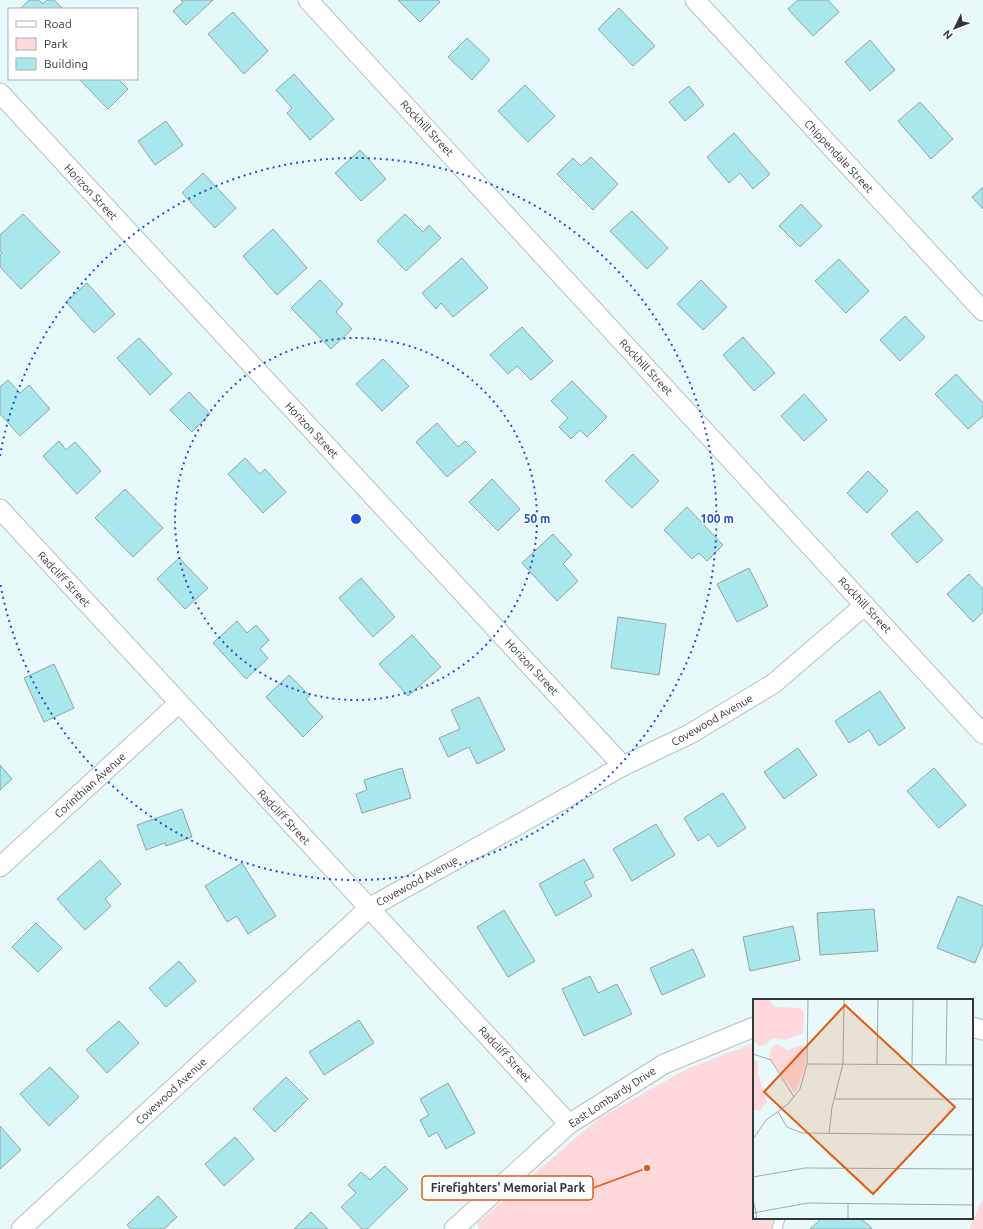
<svg xmlns="http://www.w3.org/2000/svg" width="983" height="1229" font-family="Ubuntu,sans-serif">
	<style>
		.green { fill: #fed8da }
		.building { fill: #a8e8ec; stroke: #92a3a4 }
		.lines { fill: none; stroke-linecap: round; stroke-linejoin: round }
		.lane-casing { stroke: #b1c2c3; stroke-width: 11 }
		.street-casing { stroke: #b1c2c3; stroke-width: 21 }
		.lane { stroke: #fff; stroke-width: 9 }
		.street { stroke: #fff; stroke-width: 19 }
		.ring { fill: none; stroke: #1d4ed8; stroke-width: 2; stroke-dasharray: 2 4 }
		.labels { text-anchor: middle; dominant-baseline: central; stroke-width: 3; stroke-linejoin: round; paint-order: stroke }
		.street-label { font-size: 11px; fill: #313839; stroke: #fff }
		.inset-road { fill: none; stroke: #9eacac; stroke-width: 1 }
		.view { fill: #e8590c; fill-opacity: 0.15; stroke: #e8590c; stroke-width: 2 }
		.inset-edge { fill: none; stroke: #313839; stroke-width: 2 }
		.centre { fill: #1d4ed8; stroke: #fff; stroke-width: 2 }
		.ring-label { font-size: 12px; text-anchor: middle; font-weight: bold; fill: #1d4ed8; stroke: #fff; stroke-width: 3; stroke-linejoin: round; paint-order: stroke }
		.leader { fill: none; stroke: #e8590c; stroke-width: 1.5 }
		.callout-dot { fill: #e8590c; stroke: #fff; stroke-width: 1.5 }
		.callout { fill: #fff; stroke: #e8590c; stroke-width: 1.5 }
		.callout-label { font-size: 12px; text-anchor: middle; font-weight: bold; fill: #313839 }
	</style>
	<rect width="100%" height="100%" fill="#e7f9f9"/>
	<!-- green -->
	<g class="green">
		<polygon points="754,1043 754,1218 779,1218 776,1229 479,1229 477,1223 598,1119 687,1069"/>
		<polygon points="983,1200 983,1229 969,1229 980,1204"/>
	</g>
	<!-- building -->
	<g class="building">
		<polygon points="29,0 39,0 43,4 47,0 54,0 63,9 20,9"/>
		<polygon points="181,0 213,0 186,25 173,11 183,2"/>
		<polygon points="398,0 438,0 440,2 420,22"/>
		<polygon points="798,0 828,0 839,12 813,36 788,9"/>
		<polygon points="619,8 655,46 633,66 598,29"/>
		<polygon points="233,12 268,51 244,74 208,34"/>
		<polygon points="467,38 490,60 472,80 448,57"/>
		<polygon points="870,40 895,70 870,91 845,62"/>
		<polygon points="294,74 334,119 310,140 287,113 292,108 276,90"/>
		<polygon points="79,79 118,79 128,89 108,109"/>
		<polygon points="525,85 555,116 528,142 498,111"/>
		<polygon points="689,86 704,105 685,121 669,102"/>
		<polygon points="920,102 953,139 931,159 898,121"/>
		<polygon points="166,121 183,145 155,165 138,141"/>
		<polygon points="734,133 770,174 753,189 740,173 729,183 707,157"/>
		<polygon points="360,150 386,179 361,201 335,173"/>
		<polygon points="591,157 618,184 593,210 557,174 573,158 581,166"/>
		<polygon points="203,173 236,208 215,228 182,193"/>
		<polygon points="983,187 983,209 972,197"/>
		<polygon points="801,204 822,226 800,247 779,226"/>
		<polygon points="632,211 668,248 647,269 610,231"/>
		<polygon points="23,214 60,252 21,289 0,267 0,255 2,253 0,251 0,235"/>
		<polygon points="405,214 423,232 429,225 441,238 406,271 377,241"/>
		<polygon points="273,229 307,268 277,295 243,256"/>
		<polygon points="462,258 488,288 453,317 441,303 436,309 422,293"/>
		<polygon points="839,259 869,291 846,313 815,281"/>
		<polygon points="320,280 343,304 336,312 352,329 331,349 291,308"/>
		<polygon points="701,280 727,307 703,330 677,304"/>
		<polygon points="87,283 115,314 94,333 66,302"/>
		<polygon points="905,316 925,337 900,361 880,340"/>
		<polygon points="522,327 553,361 531,380 517,366 508,374 490,355"/>
		<polygon points="743,337 775,373 754,391 723,355"/>
		<polygon points="139,338 172,374 150,395 117,358"/>
		<polygon points="383,359 409,386 382,411 356,384"/>
		<polygon points="956,374 983,403 983,416 968,429 935,394"/>
		<polygon points="8,380 20,393 29,385 50,409 20,436 0,414 0,387"/>
		<polygon points="572,381 607,417 587,437 580,430 571,439 559,427 568,418 551,401"/>
		<polygon points="189,392 210,414 192,432 170,410"/>
		<polygon points="804,394 827,420 804,441 781,416"/>
		<polygon points="437,423 458,447 465,441 476,452 447,477 416,442"/>
		<polygon points="59,441 66,450 75,442 101,471 77,494 43,456"/>
		<polygon points="633,454 659,481 632,508 605,481"/>
		<polygon points="245,458 260,474 265,469 286,492 263,513 228,474"/>
		<polygon points="868,471 888,491 867,513 847,493"/>
		<polygon points="492,479 520,509 498,531 469,502"/>
		<polygon points="125,489 163,528 133,557 95,518"/>
		<polygon points="687,507 723,545 707,561 699,553 692,559 664,530"/>
		<polygon points="917,511 943,540 917,563 891,534"/>
		<polygon points="553,534 572,555 563,564 578,581 557,601 522,563"/>
		<polygon points="179,558 208,588 185,609 157,579"/>
		<polygon points="749,568 768,606 737,622 717,584"/>
		<polygon points="969,574 983,589 983,612 973,622 947,594"/>
		<polygon points="361,578 395,617 373,637 339,598"/>
		<polygon points="618,617 666,624 659,675 611,668"/>
		<polygon points="237,621 247,633 256,625 269,640 260,649 268,658 246,679 213,643"/>
		<polygon points="412,635 441,667 408,696 379,664"/>
		<polygon points="54,664 74,708 44,722 24,678"/>
		<polygon points="289,675 310,696 306,699 323,717 303,737 266,697"/>
		<polygon points="880,691 905,728 879,746 869,730 849,743 835,721"/>
		<polygon points="479,697 505,750 477,764 469,747 448,757 439,738 460,729 451,710"/>
		<polygon points="798,748 817,775 784,799 764,772"/>
		<polygon points="0,765 12,779 0,790"/>
		<polygon points="402,768 411,798 362,813 356,794 367,790 364,780"/>
		<polygon points="934,768 966,805 939,828 907,791"/>
		<polygon points="723,793 746,828 718,847 709,834 698,841 684,818"/>
		<polygon points="182,809 192,837 166,846 165,843 146,850 137,825"/>
		<polygon points="656,824 675,855 632,881 613,849"/>
		<polygon points="584,859 594,877 584,882 592,896 556,916 539,884"/>
		<polygon points="100,860 121,884 105,899 111,906 85,930 57,899"/>
		<polygon points="242,863 276,916 248,934 237,916 227,922 205,886"/>
		<polygon points="958,896 983,906 983,944 975,963 937,948"/>
		<polygon points="874,909 878,951 820,955 817,913"/>
		<polygon points="504,910 535,961 508,977 477,927"/>
		<polygon points="36,923 62,948 38,972 12,947"/>
		<polygon points="793,926 800,960 750,971 743,937"/>
		<polygon points="693,949 705,976 662,995 650,968"/>
		<polygon points="179,961 196,981 166,1007 149,988"/>
		<polygon points="590,976 598,993 617,984 632,1014 584,1036 562,989"/>
		<polygon points="359,1020 374,1043 324,1075 309,1052"/>
		<polygon points="119,1021 139,1043 107,1073 86,1050"/>
		<polygon points="50,1067 79,1097 49,1126 20,1094"/>
		<polygon points="286,1077 308,1099 275,1132 253,1109"/>
		<polygon points="448,1083 475,1133 446,1149 437,1132 429,1137 420,1120 429,1115 420,1099"/>
		<polygon points="0,1126 21,1150 0,1169"/>
		<polygon points="235,1137 254,1159 224,1186 205,1164"/>
		<polygon points="385,1166 408,1189 367,1229 362,1229 341,1207 356,1193 348,1185 361,1172 370,1180"/>
		<polygon points="158,1196 177,1217 164,1229 131,1229 127,1225"/>
		<polygon points="311,1212 328,1229 294,1229"/>
		<polygon points="824,1218 859,1218 870,1226 872,1229 810,1229 821,1219"/>
	</g>
	<g class="lines">
		<defs>
			<polyline id="lane" points="777,1229 780,1218"/>
			<g id="street">
				<polyline points="308,0 983,734"/>
				<polyline points="695,0 983,311"/>
				<polyline points="0,93 623,766"/>
				<polyline points="0,509 569,1124"/>
				<polyline points="0,867 179,703"/>
				<polyline points="972,1027 983,1030"/>
				<polyline points="21,1229 369,908 623,766 690,734 773,684 865,605"/>
				<polyline points="454,1229 569,1124 664,1064 754,1027"/>
			</g>
		</defs>
		<!-- lane casing -->
		<use href="#lane" class="lane-casing"/>
		<!-- street casing -->
		<use href="#street" class="street-casing"/>
		<!-- lane -->
		<use href="#lane" class="lane"/>
		<!-- street -->
		<use href="#street" class="street"/>
	</g>
	<!-- distance rings -->
	<g class="ring">
		<circle cx="356" cy="519" r="181"/>
		<path d="M0 456A361 361 0 1 1 0 582"/>
	</g>
	<g class="labels">
		<!-- street labels -->
		<g class="street-label">
			<text transform="translate(427 128) rotate(47)">Rockhill Street</text>
			<text transform="translate(839 156) rotate(47)">Chippendale Street</text>
			<text transform="translate(91 192) rotate(47)">Horizon Street</text>
			<text transform="translate(646 367) rotate(47)">Rockhill Street</text>
			<text transform="translate(312 430) rotate(47)">Horizon Street</text>
			<text transform="translate(64 579) rotate(47)">Radcliff Street</text>
			<text transform="translate(865 605) rotate(47)">Rockhill Street</text>
			<text transform="translate(532 667) rotate(47)">Horizon Street</text>
			<text transform="translate(712 720) rotate(-30)">Covewood Avenue</text>
			<text transform="translate(90 785) rotate(-42)">Corinthian Avenue</text>
			<text transform="translate(284 817) rotate(47)">Radcliff Street</text>
			<text transform="translate(417 881) rotate(-29)">Covewood Avenue</text>
			<text transform="translate(505 1054) rotate(47)">Radcliff Street</text>
			<text transform="translate(171 1091) rotate(-43)">Covewood Avenue</text>
			<text transform="translate(612 1097) rotate(-33)">East Lombardy Drive</text>
		</g>
	</g>
	<!-- overview -->
	<g transform="translate(753 999)">
		<rect width="220" height="220" fill="#e7f9f9"/>
		<path d="M0,0H16L21,8L47,9L51,14L50,34L32,41L20,39L12,46L6,47L0,42ZM24,45L34,51L48,46L53,49L52,68L42,94L16,59L18,49ZM0,59L5,64V75L14,103L7,112L0,111Z" fill="#fed8da"/>
		<path class="inset-road" d="M0,55L18,61L41,98M54,65L220,66M124,65L125,0M159,66L160,0M193,66L194,0M82,100H220M25,113L34,128L49,134L220,136M76,135L79,108L90,65L91,0M0,140L13,121L35,105L47,90L54,65L55,0M0,178L52,169L220,170M0,199L4,220M0,214L55,204L220,206M95,220V205"/>
		<path class="view" d="M92,6L202,108L120,195L11,93Z"/>
		<rect width="220" height="220" class="inset-edge"/>
	</g>
	<circle cx="356" cy="519" r="6" class="centre"/>
	<g class="ring-label">
		<text x="537" y="523">50 m</text>
		<text x="717" y="523">100 m</text>
	</g>
	<!-- callouts -->
	<path class="leader" d="M647 1168L593 1188"/>
	<circle class="callout-dot" cx="647" cy="1168" r="4"/>
	<rect class="callout" x="422" y="1176" width="171" height="24" rx="4"/>
	<g class="callout-label">
		<text x="508" y="1192">Firefighters' Memorial Park</text>
	</g>
	<!-- legend -->
	<rect x="8" y="8" width="130" height="72" fill="#ffffff" stroke="#adafb0"/>
	<rect x="16" y="21" width="20" height="6" fill="#ffffff" stroke="#adafb0"/>
	<text x="44" y="28" font-size="12" fill="#313839">Road</text>
	<rect x="16" y="38" width="20" height="12" fill="#fed8da" stroke="#adafb0"/>
	<text x="44" y="48" font-size="12" fill="#313839">Park</text>
	<rect x="16" y="58" width="20" height="12" fill="#a8e8ec" stroke="#adafb0"/>
	<text x="44" y="68" font-size="12" fill="#313839">Building</text>
	<!-- north arrow -->
	<g transform="translate(955 28) rotate(227)" stroke="#ffffff" stroke-width="3" paint-order="stroke">
	<path d="M0-3L7 15L0 10L-7 15Z" fill="#313839"/>
	<text y="-6" font-size="11" font-weight="bold" text-anchor="middle" fill="#313839">N</text>
	</g>
</svg>
